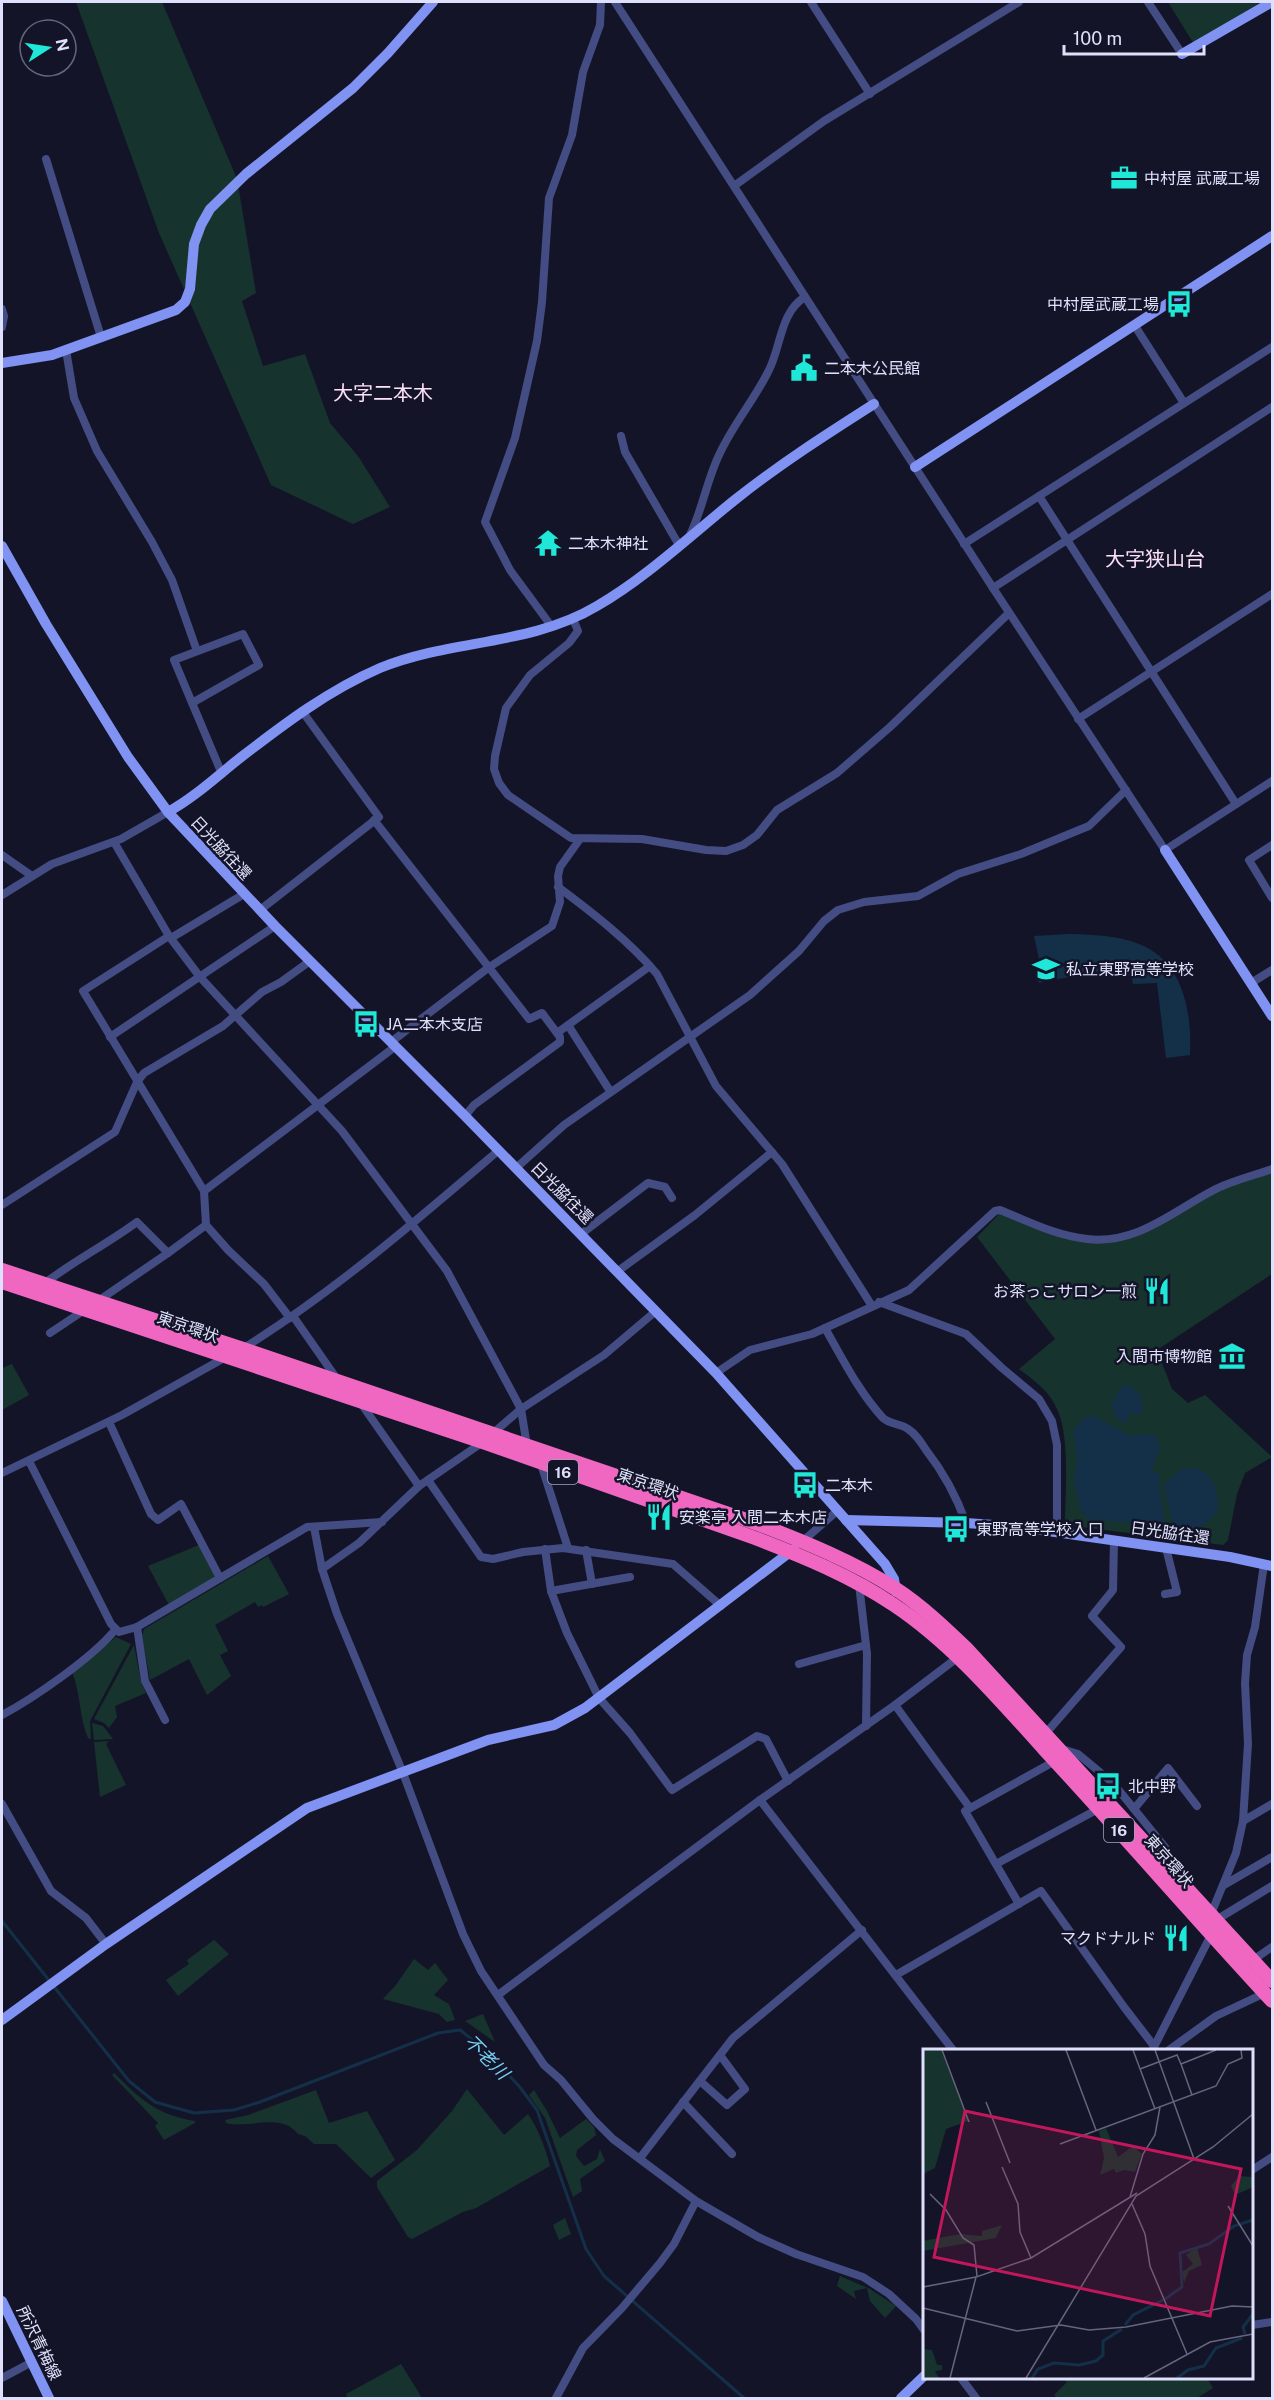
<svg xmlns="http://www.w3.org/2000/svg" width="1274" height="2400" font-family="'Public Sans','Noto Sans JP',sans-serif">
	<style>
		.green { fill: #17332d }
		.water { fill: #133048 }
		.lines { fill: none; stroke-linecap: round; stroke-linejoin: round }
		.stream { stroke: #133048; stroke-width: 3 }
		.street { stroke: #444d83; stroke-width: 8 }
		.secondary { stroke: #8092f2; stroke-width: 10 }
		.highway { stroke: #ef67c1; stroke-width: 14 }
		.labels { text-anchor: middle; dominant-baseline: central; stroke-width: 5; stroke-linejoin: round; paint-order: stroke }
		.shield { fill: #141429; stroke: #a2a4bd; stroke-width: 1.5 }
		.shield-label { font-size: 15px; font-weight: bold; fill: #dfe1fc }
		.poi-label { font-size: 16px; fill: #dfe1fc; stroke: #141429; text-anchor: start }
		.street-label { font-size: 16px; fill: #dfe1fc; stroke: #141429 }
		.water-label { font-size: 18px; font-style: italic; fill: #78cff1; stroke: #141429 }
		.quarter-label { font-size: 20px; fill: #fce1f7; stroke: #141429 }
		.inset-river { fill: none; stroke: #133048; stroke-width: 3 }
		.inset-road { fill: none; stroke: #65667d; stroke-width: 1.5 }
		.view { fill: #c2185b; fill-opacity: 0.15; stroke: #c2185b; stroke-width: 3 }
		.inset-edge { fill: none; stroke: #dfe1fc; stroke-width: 3 }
	</style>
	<rect width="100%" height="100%" fill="#141429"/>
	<!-- green -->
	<g class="green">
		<polygon points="76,2 162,2 237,179 256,293 242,301 263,366 305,354 330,423 358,456 390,507 353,524 271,485 159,233"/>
		<polygon points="1168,2 1261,2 1194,44"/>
		<path d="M1272,1173V1274L1157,1350L1172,1389L1188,1403L1205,1395L1272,1457L1245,1473L1237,1494L1228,1540L1223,1545L1065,1525C1065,1491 1071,1433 1055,1405C1047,1389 1032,1379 1019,1369L1055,1339L977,1237L1001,1212L1028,1226L1057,1236L1126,1239L1220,1189Z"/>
		<polygon points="12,1364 29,1395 2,1410 2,1368"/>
		<polygon points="199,1545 215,1574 214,1579 169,1605 148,1566"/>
		<polygon points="268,1556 289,1594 263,1607 262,1605 258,1607 255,1602 215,1625 228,1651 220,1655 231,1676 207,1695 189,1659 150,1680 142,1636 144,1629"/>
		<path d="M116,1637L131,1644L90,1721L91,1739L88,1738C79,1717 81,1694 72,1672Z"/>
		<polygon points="134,1645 141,1682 146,1693 115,1706 117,1717 109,1728 104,1723 94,1719"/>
		<polygon points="92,1723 103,1726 113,1739 94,1740"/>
		<polygon points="109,1741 106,1744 126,1785 100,1797 94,1742"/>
		<polygon points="214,1940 229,1954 178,1996 166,1980 189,1964 187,1960"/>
		<polygon points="414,1959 428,1970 435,1963 448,1980 434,1995 449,2004 455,2020 447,2022 439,2014 383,1999 396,1985"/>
		<polygon points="483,2014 495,2042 465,2021"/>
		<path d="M114,2073C140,2099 157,2115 195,2121V2123L164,2140L155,2126L158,2123L112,2075Z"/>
		<path d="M467,2089L504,2135L528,2114C539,2130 545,2147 550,2166L476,2208L463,2212L412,2239L408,2237L377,2187V2181L417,2150L452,2111Z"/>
		<path d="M316,2090L329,2123L367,2111L395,2160L371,2178L336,2144H314L305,2136L298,2134C281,2112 249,2129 226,2123L225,2120L248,2115Z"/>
		<polygon points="534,2090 547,2111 560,2138 586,2119 594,2127 596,2135 577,2150 576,2156 584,2166 597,2159 600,2149 605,2161 580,2179 582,2191 573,2197 545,2118 529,2095"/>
		<polygon points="565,2218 571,2234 559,2240 553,2225"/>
		<polygon points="840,2276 870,2289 896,2306 885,2318 870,2301 867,2288 854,2291 856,2299 837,2286"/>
		<polygon points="401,2364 422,2398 348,2398 346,2394"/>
		<polygon points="1063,2378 1207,2378 1213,2388 1197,2398 1057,2398 1054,2395 1067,2382"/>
	</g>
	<!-- water -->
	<g class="water">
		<path d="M1070,934C1093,935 1117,935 1139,944C1184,961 1192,1014 1190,1055L1166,1058L1157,983L1133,984L1131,976L1079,975L1039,983L1036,971L1041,968L1034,936Z"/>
		<path d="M1122,1385C1139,1385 1145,1401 1141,1414H1128V1422L1118,1421L1111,1405Z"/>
		<polygon points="1094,1416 1130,1436 1151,1434 1158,1439 1160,1449 1151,1470 1160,1474 1159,1483 1165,1526 1088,1519 1081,1511 1074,1482 1077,1459 1074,1429 1085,1417"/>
		<path d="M1191,1468C1213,1470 1215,1487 1219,1505C1214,1524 1190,1535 1173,1528L1164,1484L1182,1469Z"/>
	</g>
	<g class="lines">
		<!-- stream -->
		<g class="stream">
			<polyline points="2,1921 48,1979"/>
			<polyline points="55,1988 129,2081 155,2102 194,2113 234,2110 260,2102 438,2033 460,2030 483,2048 519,2086 537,2110 586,2249 604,2276 744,2398"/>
		</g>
		<!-- street -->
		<g class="street">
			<polyline points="615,2 993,588 1165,850 1272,781"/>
			<polyline points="811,2 870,94"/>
			<polyline points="1148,2 1182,54"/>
			<polyline points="46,159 101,337"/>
			<polyline points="734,186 824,121 1019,2"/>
			<polyline points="2,309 4,316 2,327"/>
			<polyline points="1135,326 1184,403"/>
			<polyline points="66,350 74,398 97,451 152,542 172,580 197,651"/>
			<polyline points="621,436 625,452 679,545"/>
			<polyline points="1039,496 1236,804"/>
			<path d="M690,535C703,508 707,479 720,453C734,423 755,399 769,370C781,347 780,312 805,297"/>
			<polyline points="964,544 1272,347"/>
			<polyline points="993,588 1272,407"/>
			<polyline points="573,619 578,631 569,643 530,675 506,708 495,756 494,769 499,783 508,795 571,838 642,839 706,850 726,851 743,845 757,835 777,810 837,773 890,727 1009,613"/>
			<polyline points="552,627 510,570 485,522 515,438 537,341 542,302 549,198 572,135 583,72 600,25 601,2"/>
			<polyline points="192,703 259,665 243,634 174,660 222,774"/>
			<polyline points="1078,719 1272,594"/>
			<polyline points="374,820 529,1019 542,1013 560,1037 560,1042 474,1105 465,1116"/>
			<polyline points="114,842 169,936 200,977 342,1131 447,1271 521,1409 527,1446"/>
			<polyline points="1272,845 1249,860 1272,898"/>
			<polyline points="2,855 32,876"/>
			<path d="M558,887C593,913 629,941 657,974L716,1086L782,1164L872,1306"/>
			<polyline points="2,895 52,864 121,839 168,812"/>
			<polyline points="260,910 379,817 302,711"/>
			<polyline points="169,936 83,991 204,1191 206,1225 228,1250 264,1284 290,1318"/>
			<polyline points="171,938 244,894"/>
			<polyline points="1251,983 1272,970"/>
			<polyline points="568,1025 610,1091"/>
			<polyline points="557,1033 650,966"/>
			<polyline points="110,1037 275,926"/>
			<polyline points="391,1042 488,968 552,926 560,902 558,876 560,867 580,839"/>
			<polyline points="516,1168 564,1125 750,995 799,951 824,921 838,910 864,902 918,896 958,874 1021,854 1079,830 1089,826 1126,790"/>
			<polyline points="204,1191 396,1046"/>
			<polyline points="2,1205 115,1132 137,1082 144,1073 223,1026 262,992 281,982 310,961"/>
			<polyline points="581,1234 648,1183 665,1187 672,1198"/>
			<polyline points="618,1271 695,1215 772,1152"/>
			<path d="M45,1283C74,1261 107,1244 137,1222L168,1253L206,1225"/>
			<polyline points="98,1301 168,1253"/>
			<polyline points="879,1302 966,1334 1002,1368 1039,1399 1052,1421 1057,1445 1057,1532"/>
			<polyline points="293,1316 337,1379"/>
			<path d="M825,1328C842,1358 859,1392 883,1418C891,1425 900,1423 908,1429C916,1434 921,1442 926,1450C944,1473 956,1495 966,1523"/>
			<polyline points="50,1333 86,1309"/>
			<path d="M242,1349C334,1292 417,1220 499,1150"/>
			<path d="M716,1373L750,1350L812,1334L909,1290L995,1211L1000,1210C1030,1222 1054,1235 1087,1239C1136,1245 1172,1212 1212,1191C1230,1181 1253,1176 1272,1169"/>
			<polyline points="360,1402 419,1486"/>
			<polyline points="109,1422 151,1514 158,1520 181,1504 220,1578"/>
			<polyline points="492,1434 521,1409 604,1355 656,1311"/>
			<polyline points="29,1461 111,1624 119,1632 137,1627 307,1527 382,1522"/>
			<polyline points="541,1464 568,1548"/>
			<polyline points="2,1473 122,1415 226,1357"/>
			<polyline points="428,1480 481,1557 493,1559 523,1552 563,1548 673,1564 721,1606"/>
			<polyline points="314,1527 322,1569 337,1614 403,1773 463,1934 481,1971 544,2065 561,2080 593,2119 613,2139 696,2201 758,2237 796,2254 863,2277 889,2294 916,2319 924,2330"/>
			<polyline points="803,1541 837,1511"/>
			<polyline points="545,1549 551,1591 567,1633 599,1698 630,1733 672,1790 757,1736 766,1739 788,1781"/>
			<polyline points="586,1550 592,1584"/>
			<polyline points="322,1569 359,1543 419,1486 483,1442"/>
			<polyline points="859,1584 867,1654 866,1726"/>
			<polyline points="551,1591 630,1577"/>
			<polyline points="1165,1594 1177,1592 1166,1548"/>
			<polyline points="137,1627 145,1681 165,1720"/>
			<polyline points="799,1664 866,1645"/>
			<polyline points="895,1705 970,1808"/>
			<path d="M2,1715C34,1698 92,1658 115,1630"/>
			<polyline points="1046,1733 1121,1647 1092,1616 1113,1590 1114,1540"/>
			<polyline points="1062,1749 1078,1754 1113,1783 1168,1851 1172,1869"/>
			<polyline points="760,1800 953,2050"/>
			<polyline points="2,1804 51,1891 86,1918 106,1944"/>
			<polyline points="1134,1809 1168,1768 1197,1806"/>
			<polyline points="1243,1821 1272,1804"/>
			<polyline points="996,1864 1100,1808"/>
			<polyline points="1224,1885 1272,1857"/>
			<polyline points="1019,1904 965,1811 1055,1761"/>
			<polyline points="1211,1914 1236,1853 1243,1821 1248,1744 1245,1683 1247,1655 1255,1627 1264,1564"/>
			<polyline points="1216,1920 1272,1886"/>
			<polyline points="1253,1960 1272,1947"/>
			<polyline points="896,1975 1041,1891 1124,2007 1154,2046"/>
			<polyline points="498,1995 760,1800 895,1705 957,1658"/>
			<polyline points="1153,2049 1211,1935"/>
			<polyline points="1169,2050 1216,2016 1265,1993"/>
			<polyline points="700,2081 727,2105 745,2089 720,2055"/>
			<polyline points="683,2102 732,2154"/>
			<polyline points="640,2158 733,2038 862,1930"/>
			<polyline points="1252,2170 1272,2157"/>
			<polyline points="1252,2325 1272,2322"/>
			<polyline points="2,2378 32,2362"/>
			<polyline points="961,2378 976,2398"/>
			<polyline points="556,2398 583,2348 622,2308 660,2263 674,2244 696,2201"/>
		</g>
		<!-- secondary -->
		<g class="secondary">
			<polyline points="1182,54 1272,2"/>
			<polyline points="2,363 52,355 176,310 185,302 190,289 194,244 201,225 210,209 246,174 353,88 388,53 433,2"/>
			<polyline points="915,467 1272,236"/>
			<polyline points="2,546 46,624 128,757 168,812 275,926 465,1116 716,1373 885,1564 894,1579 896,1592"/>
			<path d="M168,812C195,797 216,777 240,758C284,724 329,690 380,668C451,639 530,646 597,606C647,577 691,535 736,499C780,464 827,434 874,404"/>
			<polyline points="1165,850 1272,1016"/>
			<polyline points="846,1520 966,1523 1020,1527 1230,1557 1272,1566"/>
			<polyline points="2,2020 106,1944 307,1808 488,1740 554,1725 585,1708 794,1549"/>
			<polyline points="2,2301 49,2398"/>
			<polyline points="901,2398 924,2376"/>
		</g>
		<!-- highway -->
		<g class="highway">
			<path d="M2,1270L243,1349L758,1524C805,1542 854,1562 896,1589C922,1606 945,1628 967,1649L1272,1981"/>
			<path d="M2,1282L483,1442L755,1538C802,1556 851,1576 894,1605C951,1643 998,1698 1044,1749C1121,1832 1195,1918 1272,2001"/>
		</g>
	</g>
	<!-- icons -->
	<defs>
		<symbol id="office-bare" viewBox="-9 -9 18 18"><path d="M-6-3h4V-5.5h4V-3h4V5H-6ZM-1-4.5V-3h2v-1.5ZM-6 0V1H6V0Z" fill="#1fe8d8" stroke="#141429" stroke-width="2.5" paint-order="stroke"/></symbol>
		<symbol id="bus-bare" viewBox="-9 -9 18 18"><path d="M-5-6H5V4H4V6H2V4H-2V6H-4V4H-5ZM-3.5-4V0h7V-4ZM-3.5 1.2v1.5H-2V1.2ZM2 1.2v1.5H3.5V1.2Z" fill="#1fe8d8" stroke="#141429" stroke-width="2.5" paint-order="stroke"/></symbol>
		<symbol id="civic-bare" viewBox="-9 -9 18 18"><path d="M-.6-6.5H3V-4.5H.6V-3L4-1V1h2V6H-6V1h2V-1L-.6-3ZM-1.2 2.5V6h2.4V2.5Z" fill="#1fe8d8" stroke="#141429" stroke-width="2.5" paint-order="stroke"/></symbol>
		<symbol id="temple-bare" viewBox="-9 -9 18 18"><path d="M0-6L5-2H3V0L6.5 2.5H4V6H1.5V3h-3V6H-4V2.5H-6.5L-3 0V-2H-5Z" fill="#1fe8d8" stroke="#141429" stroke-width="2.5" paint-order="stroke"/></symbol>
		<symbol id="school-bare" viewBox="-9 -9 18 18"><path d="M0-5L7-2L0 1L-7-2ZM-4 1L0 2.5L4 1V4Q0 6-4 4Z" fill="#1fe8d8" stroke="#141429" stroke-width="2.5" paint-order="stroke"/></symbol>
		<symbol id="restaurant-bare" viewBox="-9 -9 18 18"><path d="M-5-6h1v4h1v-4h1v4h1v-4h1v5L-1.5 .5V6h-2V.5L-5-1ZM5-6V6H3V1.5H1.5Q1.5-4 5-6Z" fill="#1fe8d8" stroke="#141429" stroke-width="2.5" paint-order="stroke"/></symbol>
		<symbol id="museum-bare" viewBox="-9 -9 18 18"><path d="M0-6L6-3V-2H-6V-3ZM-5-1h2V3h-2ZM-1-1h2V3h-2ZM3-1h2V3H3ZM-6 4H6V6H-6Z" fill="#1fe8d8" stroke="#141429" stroke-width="2.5" paint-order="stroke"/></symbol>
	</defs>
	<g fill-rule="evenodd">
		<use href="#office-bare" x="1105" y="159" width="38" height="38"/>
		<use href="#bus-bare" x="1160" y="285" width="38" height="38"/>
		<use href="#civic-bare" x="785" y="349" width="38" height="38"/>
		<use href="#temple-bare" x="529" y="524" width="38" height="38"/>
		<use href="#school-bare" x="1027" y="950" width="38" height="38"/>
		<use href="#bus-bare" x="347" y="1005" width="38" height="38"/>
		<use href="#restaurant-bare" x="1138" y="1272" width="38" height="38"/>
		<use href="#museum-bare" x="1213" y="1337" width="38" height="38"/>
		<use href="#bus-bare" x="786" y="1466" width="38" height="38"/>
		<use href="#restaurant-bare" x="640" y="1498" width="38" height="38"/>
		<use href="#bus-bare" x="937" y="1510" width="38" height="38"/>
		<use href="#bus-bare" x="1089" y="1767" width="38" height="38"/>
		<use href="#restaurant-bare" x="1157" y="1919" width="38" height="38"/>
	</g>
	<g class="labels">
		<!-- shield labels -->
		<g class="shield">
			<rect x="548" y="1460" width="30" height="24" rx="4.5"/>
			<rect x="1104" y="1818" width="30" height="24" rx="4.5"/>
		</g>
		<g class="shield-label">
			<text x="563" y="1472">16</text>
			<text x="1119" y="1830">16</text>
		</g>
		<!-- poi labels -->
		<g class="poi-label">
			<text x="1144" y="178">中村屋 武蔵工場</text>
			<text x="1159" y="304" text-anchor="end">中村屋武蔵工場</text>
			<text x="824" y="368">二本木公民館</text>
			<text x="568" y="543">二本木神社</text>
			<text x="1066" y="969">私立東野高等学校</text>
			<text x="386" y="1024">JA二本木支店</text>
			<text x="1137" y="1291" text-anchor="end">お茶っこサロン一煎</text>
			<text x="1212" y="1356" text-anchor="end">入間市博物館</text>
			<text x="825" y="1485">二本木</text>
			<text x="679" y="1517">安楽亭 入間二本木店</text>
			<text x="976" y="1529">東野高等学校入口</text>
			<text x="1128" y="1786">北中野</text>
			<text x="1156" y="1938" text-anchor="end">マクドナルド</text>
		</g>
		<!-- street labels -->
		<g class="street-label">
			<text transform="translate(221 848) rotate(47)">日光脇往還</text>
			<text transform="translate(562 1193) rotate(45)">日光脇往還</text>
			<text transform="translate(188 1327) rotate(19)">東京環状</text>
			<text transform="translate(648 1484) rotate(19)">東京環状</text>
			<text transform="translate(1170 1533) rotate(8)">日光脇往還</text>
			<text transform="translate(1169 1861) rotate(49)">東京環状</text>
			<text transform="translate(39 2343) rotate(64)">所沢青梅線</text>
		</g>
		<!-- water labels -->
		<g class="water-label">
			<text transform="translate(487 2057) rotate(45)">不老川</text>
		</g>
		<!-- quarter labels -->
		<g class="quarter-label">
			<text x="383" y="393">大字二本木</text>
			<text x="1155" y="559">大字狭山台</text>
		</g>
	</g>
	<!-- overview -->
	<g transform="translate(923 2049)">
		<rect width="330" height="330" fill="#141429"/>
		<path d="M0,1H18L45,72L23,80L12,119L0,125ZM183,79L195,108L210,97L219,105L212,123L201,121L193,124L191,120L177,126L181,109L176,82ZM316,127L329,128L330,138L312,146L308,137ZM79,176L73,189L0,202V192L37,185L59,187V182ZM274,198L279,216L266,222L261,234L259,223L270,215L263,206ZM0,300L9,301L14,316H19V321L12,322L16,329H0Z" fill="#17332d"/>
		<path class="inset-river" d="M242,250L259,238L257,204L286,195L311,177L330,171M202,276L210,266L240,251M322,285L320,278L330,265M109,329L115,320L131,314L156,316L173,312L180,306V292L199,280M254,329L265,321L281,317L293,299L319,289"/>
		<path class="inset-road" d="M19,1L46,73M143,1L173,81M210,1L232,60M232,1L271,110M258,15L269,46M217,20L254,6L258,15L293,1M63,53L87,114M137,95L293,37L305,15L319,9L318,1M79,118L95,155L97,183L108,209M7,145L23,161L40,189L51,196L54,227M207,148L220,105L232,86L237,58M209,155L222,185L227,217L264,305M305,157L330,197M0,238L53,228M0,259L94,282L138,276L166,281L203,278L309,257L330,258M27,329L53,228L108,209L214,144M103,329L213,147L290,98L330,65M221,329L287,293L330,285"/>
		<path class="view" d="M42,62L318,120L287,267L11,208Z"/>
		<rect width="330" height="330" class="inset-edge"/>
	</g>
	<!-- border -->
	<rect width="1274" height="2400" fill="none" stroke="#dfe1fc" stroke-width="6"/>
	<!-- north arrow -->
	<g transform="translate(48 48) rotate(78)"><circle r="28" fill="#141429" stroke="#65667d" stroke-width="1.5"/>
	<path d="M0-4.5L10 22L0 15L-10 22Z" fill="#1fe8d8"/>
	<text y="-9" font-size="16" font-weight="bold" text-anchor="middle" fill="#dfe1fc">N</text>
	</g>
	<!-- scale -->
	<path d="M1064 45v9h140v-9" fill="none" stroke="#dfe1fc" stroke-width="3"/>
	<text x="1073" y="45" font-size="18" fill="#dfe1fc" stroke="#141429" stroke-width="4.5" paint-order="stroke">100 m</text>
</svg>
